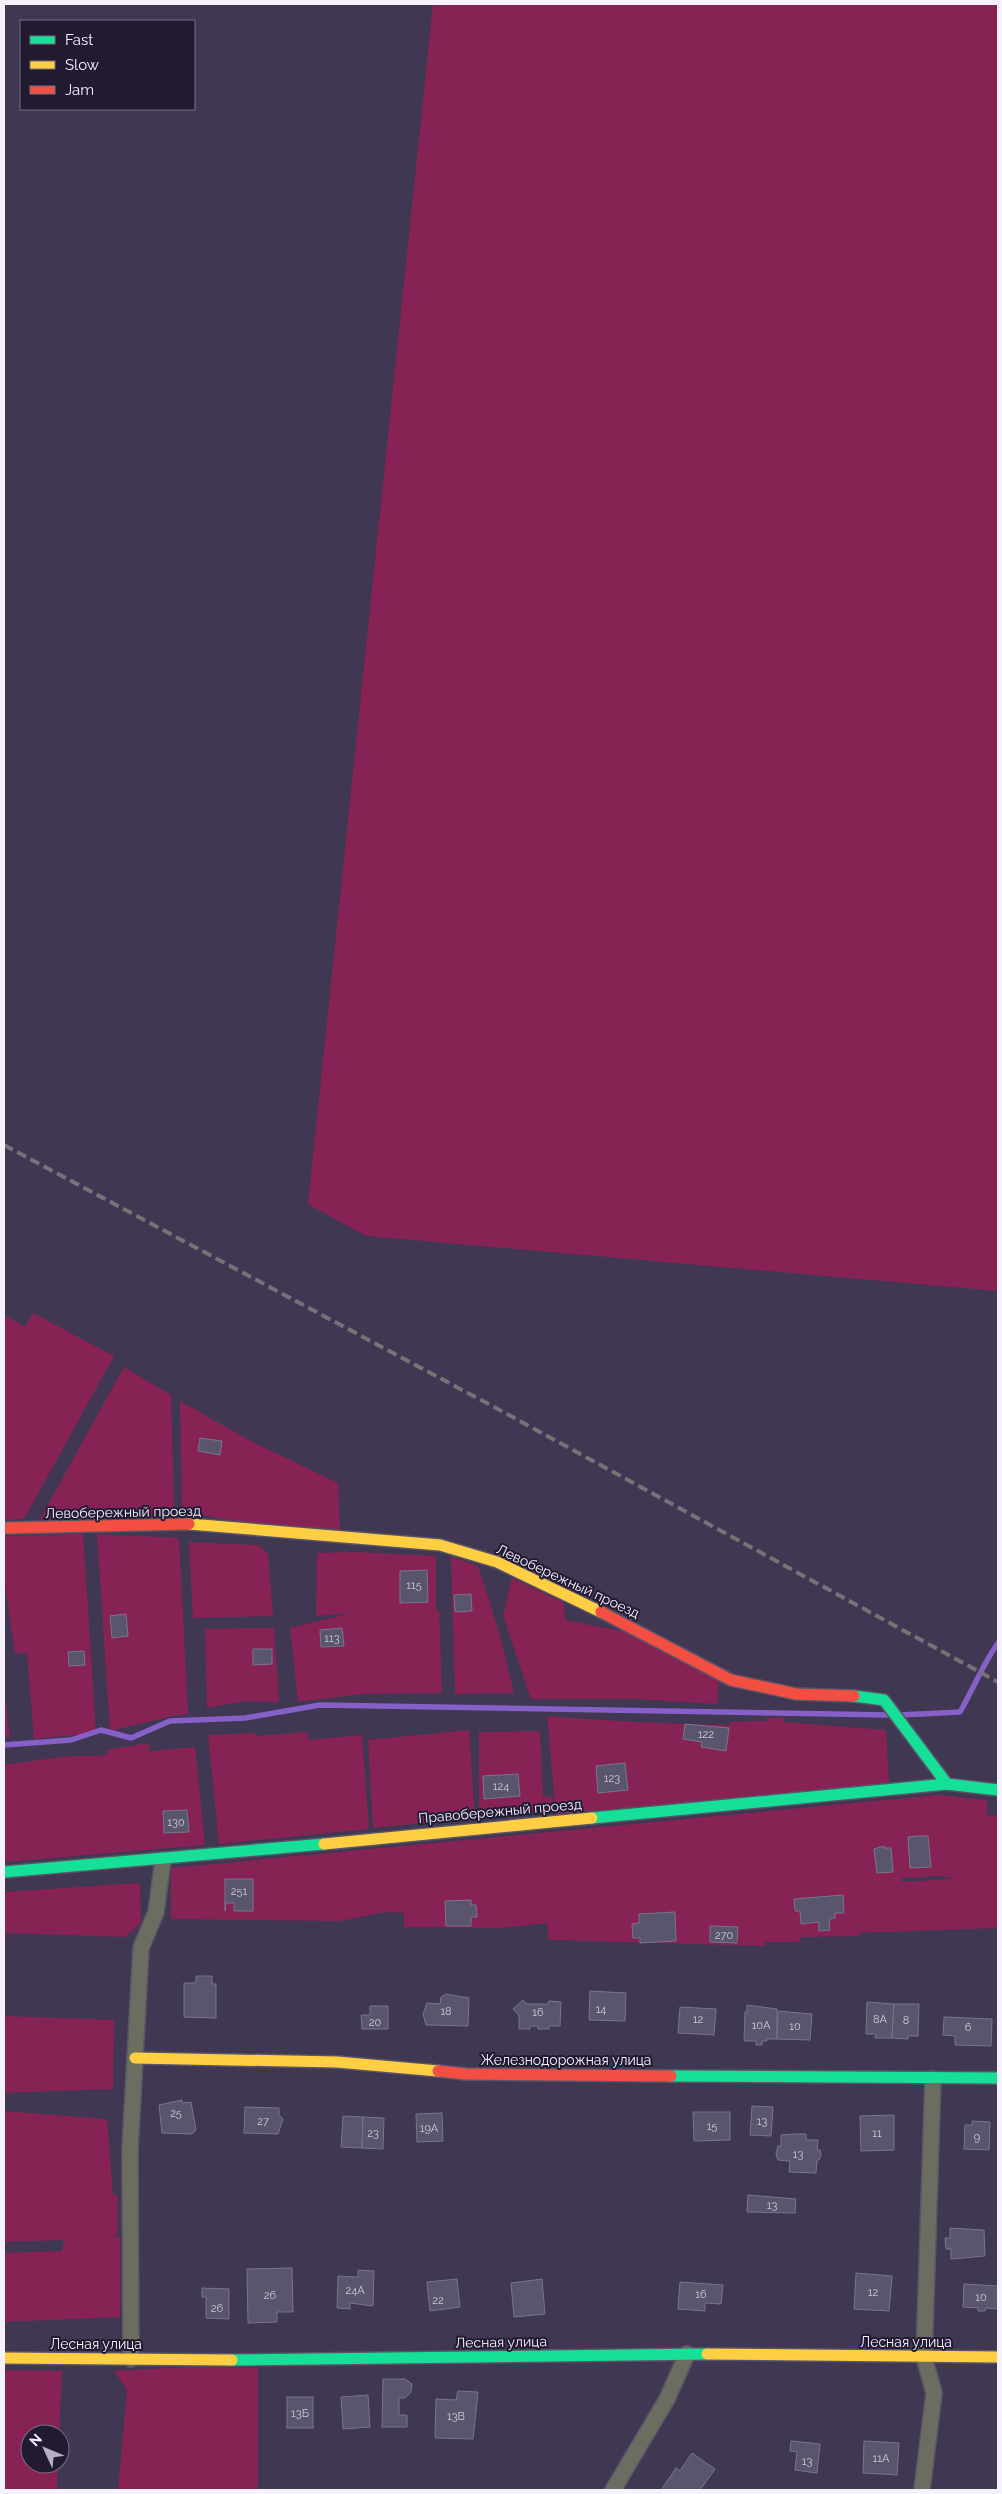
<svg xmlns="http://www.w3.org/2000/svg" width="1002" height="2494" font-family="Raleway,sans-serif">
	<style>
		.green { fill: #872354; fill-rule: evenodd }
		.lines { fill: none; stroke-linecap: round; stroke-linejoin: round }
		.stream { stroke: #8660c7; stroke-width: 5.5 }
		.building { fill: #59556c; stroke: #78758c }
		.street-casing { stroke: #5a5468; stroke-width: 18 }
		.fast-casing { stroke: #5a5468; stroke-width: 14 }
		.slow-casing { stroke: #5a5468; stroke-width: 14 }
		.jam-casing { stroke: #5a5468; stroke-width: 14 }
		.street { stroke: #6b6d61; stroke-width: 15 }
		.fast { stroke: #16e098; stroke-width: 11 }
		.slow { stroke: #ffcf43; stroke-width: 11 }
		.jam { stroke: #f24e42; stroke-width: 11 }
		.rail { stroke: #767376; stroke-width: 4; stroke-dasharray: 10 5; stroke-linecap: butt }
		.labels { text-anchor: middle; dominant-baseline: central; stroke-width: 4; stroke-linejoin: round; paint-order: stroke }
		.number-label { font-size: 11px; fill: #cecbda }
		.street-label { font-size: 14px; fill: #f5f2fe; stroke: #211a31 }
	</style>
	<rect width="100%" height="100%" fill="#403752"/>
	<!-- green -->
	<g class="green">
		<polygon points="433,4 998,4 998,1291 366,1236 308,1204"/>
		<polygon points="33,1313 114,1356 24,1519 4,1520 4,1315 25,1327"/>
		<polygon points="124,1367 171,1395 174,1508 167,1516 40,1519"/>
		<path d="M180,1401L249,1440L338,1483L340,1530C310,1527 200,1523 182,1506Z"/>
		<polygon points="83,1534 96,1733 34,1739 27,1653 15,1653 4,1580 4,1536"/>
		<polygon points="97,1534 179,1538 188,1714 172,1716 110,1731"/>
		<polygon points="189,1542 258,1545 268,1554 273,1616 193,1618"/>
		<polygon points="354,1552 436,1556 436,1610 439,1610 442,1693 362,1694 298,1702 290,1628 352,1613 316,1616 317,1553"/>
		<polygon points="451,1557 478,1566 498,1629 514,1693 455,1694"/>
		<polygon points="512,1578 564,1603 565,1620 631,1633 719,1680 717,1704 636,1699 531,1699 503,1615"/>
		<polygon points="274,1628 279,1702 246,1701 207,1708 205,1629"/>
		<polygon points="4,1692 10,1737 4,1736"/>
		<path d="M547,1716C608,1721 669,1724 730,1725V1722L767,1721V1718L783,1717V1722L886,1730L889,1784L556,1814Z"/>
		<polygon points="469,1730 475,1818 373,1828 368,1740"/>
		<polygon points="540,1731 543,1797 553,1796 552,1812 479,1817 479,1732"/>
		<polygon points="307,1732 308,1740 362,1735 369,1829 219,1844 208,1735 256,1733 256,1736"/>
		<polygon points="149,1743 150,1751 195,1747 205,1845 4,1862 4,1765 60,1757 107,1755 107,1750"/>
		<path d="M938,1795L987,1800V1816L998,1815V1928L859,1933V1936L800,1937L799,1942H765V1946L548,1940L547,1923L500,1928L404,1927V1913L386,1912L340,1921L171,1919V1868ZM940,1876L951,1878V1882L950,1879L902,1882V1878Z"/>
		<polygon points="140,1883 141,1923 125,1937 6,1933 4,1980 4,1892"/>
		<polygon points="4,2016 114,2020 113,2089 4,2093"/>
		<polygon points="4,2111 107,2119 113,2195 118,2195 117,2236 106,2237 120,2237 120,2317 4,2322 4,2253 62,2251 64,2240 4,2242"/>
		<polygon points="189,2367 258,2368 258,2490 118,2490 127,2390 114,2371"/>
		<polygon points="4,2370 62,2371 59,2434 30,2434 30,2464 58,2464 57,2490 4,2490"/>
	</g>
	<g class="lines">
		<!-- stream -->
		<g class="stream">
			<path d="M900,1715L960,1712C973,1689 983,1664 998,1643"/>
			<polyline points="4,1745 71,1740 101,1730 131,1738 170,1721 245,1718 320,1705 889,1715"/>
		</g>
	</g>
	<!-- building -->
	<g class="building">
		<polygon points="200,1438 222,1441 220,1455 198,1451"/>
		<polygon points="427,1570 428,1602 400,1603 400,1571"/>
		<polygon points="471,1594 472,1611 455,1612 454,1595"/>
		<polygon points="126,1614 128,1636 112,1638 110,1616"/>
		<polygon points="342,1628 344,1646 321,1647 320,1630"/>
		<polygon points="253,1649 272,1649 272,1664 253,1665"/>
		<polygon points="84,1651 85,1665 69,1666 68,1652"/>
		<polygon points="685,1724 729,1728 726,1751 701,1747 702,1742 683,1739"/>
		<polygon points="625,1763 628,1790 598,1793 596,1766"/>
		<polygon points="518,1774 520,1796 484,1799 483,1776"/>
		<polygon points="187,1810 189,1832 164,1833 163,1811"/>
		<polygon points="920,1836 928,1836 931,1867 910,1868 908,1837"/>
		<polygon points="884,1846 884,1848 891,1848 893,1872 877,1873 874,1849"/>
		<polygon points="225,1879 253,1879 253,1911 234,1911 234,1903 226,1903 225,1911"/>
		<polygon points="843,1895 844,1913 835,1913 835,1918 829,1919 830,1930 819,1931 819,1922 801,1924 800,1911 795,1911 794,1899"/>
		<polygon points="471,1900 471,1905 476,1905 477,1917 471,1917 471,1926 446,1926 445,1901"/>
		<polygon points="675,1912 676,1941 640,1943 640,1938 633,1938 632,1924 639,1923 639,1914"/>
		<polygon points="710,1926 738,1927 737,1943 710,1942"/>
		<polygon points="196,1976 212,1976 212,1984 216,1984 216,2018 184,2017 184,1983 196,1983"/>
		<polygon points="590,1991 626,1993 625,2021 589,2020"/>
		<polygon points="446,1994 469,1998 468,2026 426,2025 423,2014 427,2003 440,2004 441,1997"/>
		<polygon points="523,2000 527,2004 548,2004 549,2001 561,2002 560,2026 549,2026 549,2029 538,2029 538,2026 530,2026 530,2029 519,2029 519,2015 513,2009"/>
		<polygon points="867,2002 894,2004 892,2038 875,2038 876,2034 866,2034"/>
		<polygon points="894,2004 919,2004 918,2036 908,2036 908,2039 892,2038"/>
		<polygon points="747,2005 777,2009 777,2039 767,2039 767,2041 762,2041 762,2045 756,2045 756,2041 744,2041 745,2012 747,2012"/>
		<polygon points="370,2006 388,2006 388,2029 362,2029 361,2015 370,2015"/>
		<polygon points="680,2007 716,2009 714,2035 678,2033"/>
		<polygon points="778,2011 812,2014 810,2040 777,2039"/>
		<polygon points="944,2017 992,2019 991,2046 955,2045 955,2036 943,2035"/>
		<polygon points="182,2100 182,2103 191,2102 196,2130 192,2134 162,2133 159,2105"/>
		<polygon points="752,2106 773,2107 771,2136 750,2135"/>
		<polygon points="245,2107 279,2108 279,2115 283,2119 278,2134 244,2133"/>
		<polygon points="693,2112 730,2112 730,2140 694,2141"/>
		<polygon points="442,2113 443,2141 417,2142 416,2114"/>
		<polygon points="894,2115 894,2150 861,2151 860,2116"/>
		<polygon points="343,2116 363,2117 362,2148 341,2147"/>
		<polygon points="363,2117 384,2118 383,2149 362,2148"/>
		<polygon points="972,2121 990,2122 989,2150 964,2149 965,2125 972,2125"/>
		<polygon points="793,2134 806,2134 806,2140 818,2140 817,2150 820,2150 821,2155 819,2160 817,2160 816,2173 789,2172 790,2161 778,2160 776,2154 778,2146 781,2146 781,2135"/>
		<polygon points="748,2195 796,2199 795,2213 747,2212"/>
		<polygon points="950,2228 984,2230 985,2256 951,2259 951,2249 946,2249 945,2238 950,2238"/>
		<polygon points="292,2268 293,2312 277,2312 277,2322 248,2323 247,2269"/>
		<polygon points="358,2270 374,2271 373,2306 350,2303 350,2309 337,2308 338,2276 358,2277"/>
		<polygon points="856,2273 892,2276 889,2311 854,2309"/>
		<polygon points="457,2279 460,2307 430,2311 427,2282"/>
		<polygon points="542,2279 545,2314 514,2317 511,2283"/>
		<polygon points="680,2282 723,2285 721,2304 705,2303 705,2311 678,2309"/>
		<polygon points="964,2284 998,2286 998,2309 986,2308 985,2311 978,2311 978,2308 963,2307"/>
		<polygon points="202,2288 229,2289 229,2319 206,2318 206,2297 202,2297"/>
		<polygon points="383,2379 405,2379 412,2384 411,2392 405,2398 399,2398 399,2415 407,2415 407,2427 382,2427"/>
		<polygon points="458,2391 478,2392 473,2439 435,2438 436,2399 456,2400"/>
		<polygon points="368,2395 370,2427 343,2429 341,2397"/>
		<rect x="287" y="2397" width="26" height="31"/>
		<polygon points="791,2441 820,2444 817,2473 795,2470 797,2452 790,2451"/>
		<polygon points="864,2441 899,2443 897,2475 863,2473"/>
		<polygon points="692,2453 715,2469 700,2490 661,2490 676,2468 680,2471"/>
	</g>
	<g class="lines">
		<defs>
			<g id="street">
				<polyline points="131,2359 130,2150 141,1948 156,1912 163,1860"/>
				<polyline points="613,2490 667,2399 687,2354"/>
				<polyline points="922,2490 934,2393 924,2357 933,2079"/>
			</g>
			<g id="fast">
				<polyline points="854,1696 884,1700 947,1784"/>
				<polyline points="592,1818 947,1784 998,1790"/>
				<polyline points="4,1872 324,1844"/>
				<polyline points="671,2076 998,2078"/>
				<polyline points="232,2360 707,2354"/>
			</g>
			<g id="slow">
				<polyline points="189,1524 440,1545 497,1562 601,1612"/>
				<polyline points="324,1844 592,1818"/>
				<polyline points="135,2058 337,2062 438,2071"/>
				<polyline points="707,2354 998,2357"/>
				<polyline points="4,2358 232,2360"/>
			</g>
			<g id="jam">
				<polyline points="4,1528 189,1524"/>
				<polyline points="601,1612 731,1680 796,1694 854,1696"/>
				<polyline points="438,2071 466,2074 671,2076"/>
			</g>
		</defs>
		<!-- street casing -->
		<use href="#street" class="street-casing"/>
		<!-- fast casing -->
		<use href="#fast" class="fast-casing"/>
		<!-- slow casing -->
		<use href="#slow" class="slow-casing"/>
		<!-- jam casing -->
		<use href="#jam" class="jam-casing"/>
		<!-- street -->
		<use href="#street" class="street"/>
		<!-- fast -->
		<use href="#fast" class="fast"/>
		<!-- slow -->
		<use href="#slow" class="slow"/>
		<!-- jam -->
		<use href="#jam" class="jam"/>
		<!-- rail -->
		<polyline class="rail" points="4,1145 496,1408 998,1682"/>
	</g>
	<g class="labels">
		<!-- number labels -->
		<g class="number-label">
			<text x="414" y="1585">115</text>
			<text x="332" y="1638">113</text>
			<text x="706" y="1734">122</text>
			<text x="612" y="1778">123</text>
			<text x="501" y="1786">124</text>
			<text x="176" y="1822">130</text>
			<text x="239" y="1891">251</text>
			<text x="724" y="1935">270</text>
			<text x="601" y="2009">14</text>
			<text x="446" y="2011">18</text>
			<text x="538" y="2012">16</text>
			<text x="698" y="2019">12</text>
			<text x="880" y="2019">8А</text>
			<text x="906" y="2020">8</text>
			<text x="375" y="2022">20</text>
			<text x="761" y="2025">10А</text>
			<text x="795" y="2026">10</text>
			<text x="968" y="2027">6</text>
			<text x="176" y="2113">25</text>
			<text x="263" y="2121">27</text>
			<text x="762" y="2121">13</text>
			<text x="712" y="2126">15</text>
			<text x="429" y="2128">19А</text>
			<text x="373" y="2133">23</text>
			<text x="877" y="2133">11</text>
			<text x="977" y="2137">9</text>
			<text x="798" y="2154">13</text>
			<text x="772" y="2205">13</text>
			<text x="355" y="2290">24А</text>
			<text x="873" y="2292">12</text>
			<text x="701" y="2294">16</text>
			<text x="270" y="2295">26</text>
			<text x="981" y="2297">10</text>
			<text x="438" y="2300">22</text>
			<text x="217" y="2308">26</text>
			<text x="300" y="2413">13Б</text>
			<text x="456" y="2416">13В</text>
			<text x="881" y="2458">11А</text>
			<text x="807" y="2461">13</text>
		</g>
		<!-- street labels -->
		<g class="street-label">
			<text transform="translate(123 1512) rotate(-1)">Левобережный проезд</text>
			<text transform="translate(568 1581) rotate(25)">Левобережный проезд</text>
			<text transform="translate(500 1811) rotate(-5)">Правобережный проезд</text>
			<text x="566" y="2060">Железнодорожная улица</text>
			<text transform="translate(501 2342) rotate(-1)">Лесная улица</text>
			<text x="906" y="2342">Лесная улица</text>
			<text x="96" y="2344">Лесная улица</text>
		</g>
	</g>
	<!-- border -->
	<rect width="1002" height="2494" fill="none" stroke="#f5f2fe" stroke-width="10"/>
	<!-- legend -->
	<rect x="20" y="20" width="175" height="90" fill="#211a31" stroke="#767083"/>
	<rect x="30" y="36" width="25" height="8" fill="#16e098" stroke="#767083"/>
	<text x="65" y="45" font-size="15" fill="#f5f2fe">Fast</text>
	<rect x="30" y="61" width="25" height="8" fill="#ffcf43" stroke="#767083"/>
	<text x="65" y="70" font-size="15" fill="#f5f2fe">Slow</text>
	<rect x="30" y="86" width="25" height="8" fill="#f24e42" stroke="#767083"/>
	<text x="65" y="95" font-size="15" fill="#f5f2fe">Jam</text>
	<!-- north arrow -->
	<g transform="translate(45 2449) rotate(314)"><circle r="24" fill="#211a31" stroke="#767083"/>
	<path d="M0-4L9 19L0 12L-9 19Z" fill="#b6b1c2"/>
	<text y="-8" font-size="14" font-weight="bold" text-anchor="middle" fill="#f5f2fe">N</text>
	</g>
</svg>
